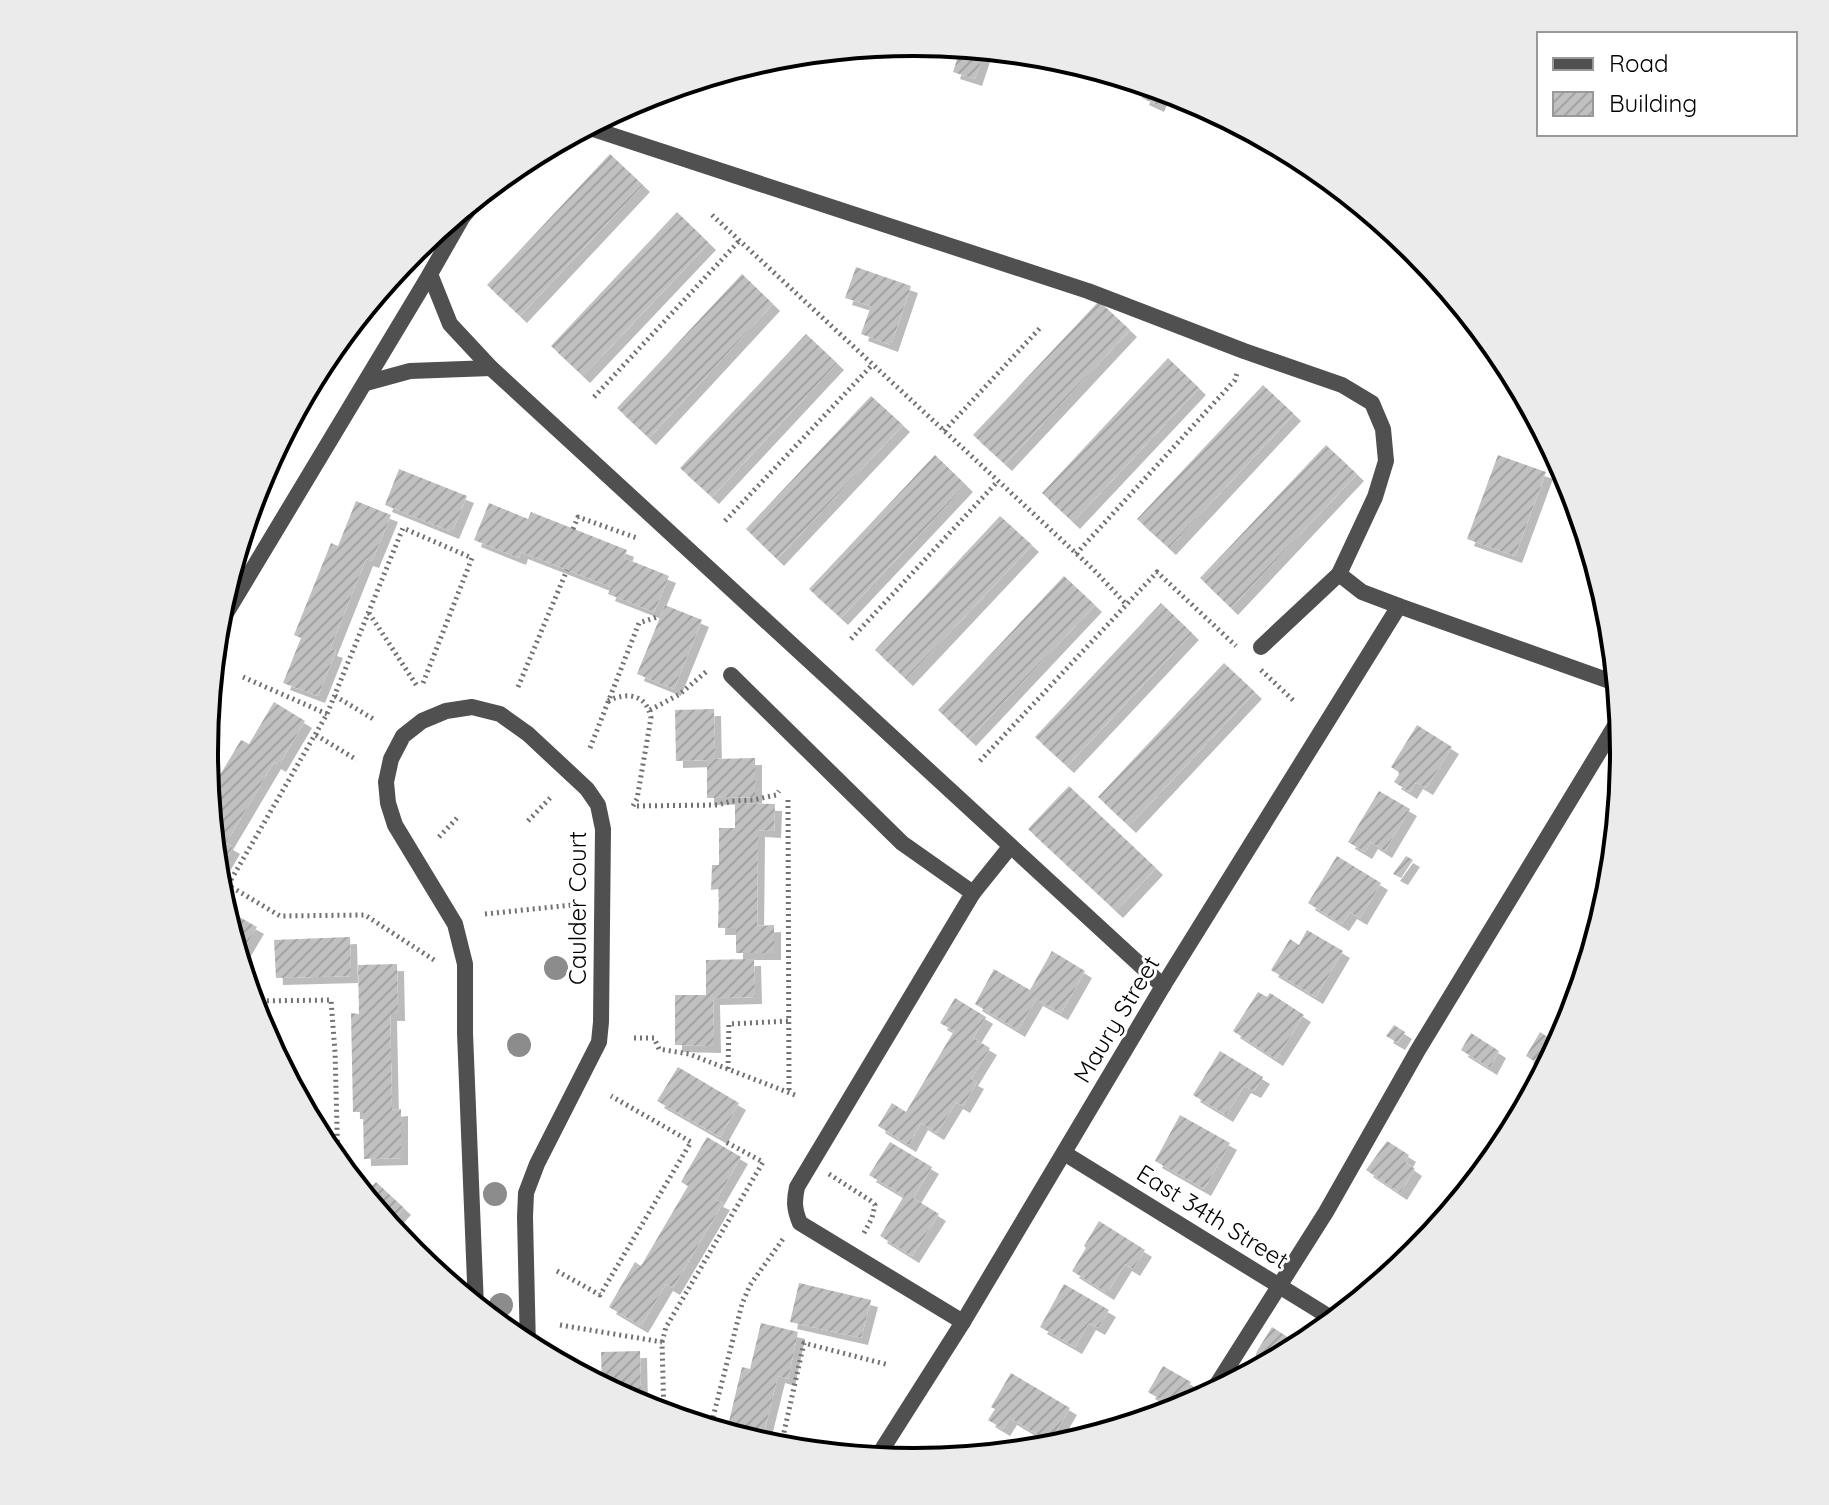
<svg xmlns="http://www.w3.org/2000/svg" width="1829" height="1505" font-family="Quicksand,sans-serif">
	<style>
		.building { fill: url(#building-hatch); filter: url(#shadow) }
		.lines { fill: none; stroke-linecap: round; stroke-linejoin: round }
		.path { stroke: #727272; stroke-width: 5; stroke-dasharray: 2 4; stroke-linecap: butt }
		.lane { stroke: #505050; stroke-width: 16 }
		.street { stroke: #505050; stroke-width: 16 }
		.tree { fill: #8c8c8c }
		.labels { text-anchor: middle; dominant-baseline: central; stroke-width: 6; stroke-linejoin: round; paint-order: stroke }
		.street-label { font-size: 24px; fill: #000; stroke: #fff }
		.rim { fill: none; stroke: #000; stroke-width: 4 }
	</style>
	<defs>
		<pattern id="building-hatch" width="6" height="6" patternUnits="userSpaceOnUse" patternTransform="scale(2)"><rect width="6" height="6" fill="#c0c0c0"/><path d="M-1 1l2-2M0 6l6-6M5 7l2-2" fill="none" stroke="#a3a3a3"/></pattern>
		<filter id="shadow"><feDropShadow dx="7" dy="7" stdDeviation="0" flood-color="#0004"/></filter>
	</defs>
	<rect width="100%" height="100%" fill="#fff"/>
	<!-- building -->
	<g class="building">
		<polygon points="961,47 985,49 975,79 953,72"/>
		<polygon points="1148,84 1163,91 1157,105 1142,98"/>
		<polygon points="610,154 643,185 520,316 487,285"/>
		<polygon points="1324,174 1344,190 1332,194"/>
		<polygon points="677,212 709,243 583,376 551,346"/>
		<polygon points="856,267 911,286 891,345 861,334 871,306 845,298"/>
		<polygon points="742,274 773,304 649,438 617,408"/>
		<polygon points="1099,301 1130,330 1005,464 973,435"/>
		<polygon points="806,334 837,363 712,497 680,468"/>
		<polygon points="1168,358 1199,388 1073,522 1042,493"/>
		<polygon points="1263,385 1294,414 1169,548 1137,519"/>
		<polygon points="871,396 903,425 777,559 746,529"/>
		<polygon points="1326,445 1357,474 1231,608 1200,578"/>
		<polygon points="935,455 966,485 841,618 809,589"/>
		<polygon points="1498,455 1546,472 1515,556 1467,539"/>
		<polygon points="399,469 467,496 452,532 385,505"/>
		<polygon points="356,501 391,515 372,561 366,559 330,649 336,651 318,696 283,683 301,638 294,635 331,543 338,546"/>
		<polygon points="489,503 528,519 531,512 627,550 624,558 669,576 654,612 608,594 611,587 521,552 519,558 474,540"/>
		<polygon points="1000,516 1032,545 906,679 875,650"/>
		<polygon points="1064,576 1095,605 969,739 938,710"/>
		<polygon points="1161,603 1192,633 1067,766 1035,737"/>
		<polygon points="665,605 702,620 674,689 637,674"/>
		<polygon points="1224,663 1255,692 1129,826 1098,797"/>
		<polygon points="274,702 305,721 279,765 274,762 226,843 233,847 216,876 208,795 241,740 249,744"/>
		<polygon points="714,709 715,759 755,758 755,797 707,798 707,760 676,761 675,710"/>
		<polygon points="1417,725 1452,747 1426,788 1416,782 1410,792 1394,782 1400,773 1391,767"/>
		<polygon points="1069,786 1156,868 1116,911 1028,829"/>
		<polygon points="1379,791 1410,809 1385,851 1371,842 1365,852 1348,842"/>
		<polygon points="735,803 775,804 774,831 758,830 757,926 774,925 774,953 736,953 736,928 718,928 719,889 711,890 712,865 719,865 719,828 735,828"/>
		<polygon points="1337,856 1381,883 1360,918 1350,912 1342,924 1308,903"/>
		<polygon points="1406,856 1413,860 1401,878 1393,874"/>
		<polygon points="222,907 257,927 238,959"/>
		<polygon points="1307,930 1343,951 1316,997 1271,970 1290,939 1299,945"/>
		<polygon points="350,937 351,976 276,978 274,940"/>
		<polygon points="1052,951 1085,971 1061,1013 1036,999 1018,1030 975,1004 994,969 1030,990"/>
		<polygon points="754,959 755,997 713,998 714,1046 675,1045 675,995 706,995 706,960"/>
		<polygon points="397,964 398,1014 390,1014 392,1110 401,1109 401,1158 364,1159 363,1112 353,1112 351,1013 359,1014 358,965"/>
		<polygon points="1258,992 1267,997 1270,993 1304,1015 1276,1059 1233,1031"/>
		<polygon points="955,998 986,1017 973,1038 990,1048 971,1079 977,1082 963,1106 956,1102 937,1133 921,1123 909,1145 878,1126 892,1103 906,1112 954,1031 940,1023"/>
		<polygon points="1573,1014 1571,1025 1547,1069 1526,1056 1540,1032 1552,1040 1559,1028 1563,1030"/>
		<polygon points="1394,1025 1405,1032 1398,1043 1386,1036"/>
		<polygon points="1471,1033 1499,1051 1490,1068 1461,1050"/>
		<polygon points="1220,1051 1263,1077 1254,1091 1244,1086 1226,1115 1193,1095"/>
		<polygon points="678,1067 739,1103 720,1137 657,1101"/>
		<polygon points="1180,1115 1230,1143 1204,1189 1155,1161"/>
		<polygon points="707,1137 741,1157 716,1200 723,1203 673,1288 666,1284 641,1326 609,1307 635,1262 641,1266 688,1186 681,1182"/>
		<polygon points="1387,1141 1409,1155 1405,1162 1415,1169 1400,1193 1366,1170"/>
		<polygon points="890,1142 932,1167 913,1198 939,1214 912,1256 880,1236 904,1196 869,1175"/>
		<polygon points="376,1182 404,1208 388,1225 363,1195"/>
		<polygon points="1099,1221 1145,1250 1133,1269 1125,1264 1107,1293 1072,1271 1086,1248 1084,1246"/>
		<polygon points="799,1283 871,1300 861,1338 790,1322"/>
		<polygon points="1064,1284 1109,1310 1098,1328 1089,1323 1075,1347 1040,1327"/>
		<polygon points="761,1323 798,1332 788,1379 778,1376 761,1445 726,1434 742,1367 750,1369"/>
		<polygon points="1272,1327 1297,1343 1290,1354 1246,1377 1257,1360 1255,1358 1257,1351"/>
		<polygon points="640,1351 641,1398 648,1398 649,1411 602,1387 601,1352"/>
		<polygon points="1163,1366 1191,1382 1175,1408 1148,1392"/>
		<polygon points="1011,1373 1070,1408 1050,1442 1010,1418 1003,1429 988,1420 995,1409 991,1407"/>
	</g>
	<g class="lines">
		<!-- path -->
		<g class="path">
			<polyline points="712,215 1094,570 1126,604"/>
			<polyline points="594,397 740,240"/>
			<polyline points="944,431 1040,328"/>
			<polyline points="725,521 873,364"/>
			<polyline points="573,529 578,517 637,538"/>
			<polyline points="1076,554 1235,380 1237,373"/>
			<polyline points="369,613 417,686"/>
			<polyline points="851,639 998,481"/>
			<polyline points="1261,670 1295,702"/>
			<polyline points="243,677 327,714"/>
			<polyline points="423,683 472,558 403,528 327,714 228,885 280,916 365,915 434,960"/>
			<polyline points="518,687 567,570"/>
			<polyline points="335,696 375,720"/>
			<path d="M608,701C628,691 647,695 651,718L637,799L633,806L718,805L732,801L753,800L776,795L779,791"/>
			<polyline points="650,710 680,694 707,671"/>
			<polyline points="316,735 357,760"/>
			<polyline points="590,748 639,623 657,617"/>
			<polyline points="980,761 1157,572 1236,646"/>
			<polyline points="788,800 789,1092"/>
			<polyline points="528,821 551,797"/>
			<polyline points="439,837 457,818"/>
			<polyline points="485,914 572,905"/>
			<polyline points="250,997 257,1001 331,1000 335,1052 338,1165"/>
			<polyline points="634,1038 654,1038 659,1049 689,1054 795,1095"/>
			<polyline points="728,1069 729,1024 789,1021"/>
			<polyline points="829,1174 871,1201 875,1205 872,1218 864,1233"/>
			<polyline points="557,1271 600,1295 691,1142 611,1096"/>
			<polyline points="560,1325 662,1342 664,1415"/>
			<polyline points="662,1342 666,1327 763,1162 724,1141"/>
			<polyline points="710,1429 742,1304 750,1285 783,1239"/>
			<polyline points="780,1450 804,1343 889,1365"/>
		</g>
		<!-- lane -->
		<g class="lane">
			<polyline points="581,129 593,129 1088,291 1244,351 1342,385 1372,403 1383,429 1386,461 1375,497 1339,574 1362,592 1399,606"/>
			<polyline points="491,368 1163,986"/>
			<polyline points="366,383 410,371 491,368 450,324 430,274 462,218 483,192"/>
			<polyline points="1261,647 1339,574"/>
			<polyline points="731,675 902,843 973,893"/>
			<path d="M963,1322L800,1223C794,1209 794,1201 797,1187L973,893L1010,847"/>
			<polyline points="1209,1397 1326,1212 1418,1050 1621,716"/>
		</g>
		<!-- street -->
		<g class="street">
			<polyline points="216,630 430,274"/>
			<polyline points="1064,1153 1336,1321"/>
			<polyline points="476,1307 465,1033 465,964 455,924 395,825 388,803 386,782 391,759 403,736 422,721 446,711 472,707 500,714 528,734 587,789 598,805 603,829 601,1022 599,1042 537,1164 526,1193 525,1217 528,1348"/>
			<polyline points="876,1459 963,1322 1163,986 1399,606 1618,684"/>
		</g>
	</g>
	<!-- trees -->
	<g class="tree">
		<circle cx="556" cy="968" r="12"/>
		<circle cx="519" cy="1045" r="12"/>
		<circle cx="495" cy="1194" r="12"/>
		<circle cx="501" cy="1305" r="12"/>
	</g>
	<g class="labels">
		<!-- street labels -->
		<g class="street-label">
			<text transform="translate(577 908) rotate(-90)">Caulder Court</text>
			<text transform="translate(1116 1019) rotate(-59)">Maury Street</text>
			<text transform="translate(1213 1216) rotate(32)">East 34th Street</text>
		</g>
	</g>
	<!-- crop -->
	<path d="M0 0H1829V1505H0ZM218 752a696 696 0 1 1 1392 0a696 696 0 1 1-1392 0Z" fill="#ebebeb" fill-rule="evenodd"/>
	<path class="rim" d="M218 752a696 696 0 1 1 1392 0a696 696 0 1 1-1392 0Z"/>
	<!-- legend -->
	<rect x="1537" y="32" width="260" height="104" fill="#ffffff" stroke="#999999" stroke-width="2"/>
	<rect x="1553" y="58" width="40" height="12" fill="#505050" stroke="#999999" stroke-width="2"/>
	<text x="1609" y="72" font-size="24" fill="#000000">Road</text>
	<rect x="1553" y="92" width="40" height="24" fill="url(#building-hatch)" stroke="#999999" stroke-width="2"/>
	<text x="1609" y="112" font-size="24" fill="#000000">Building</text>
</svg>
